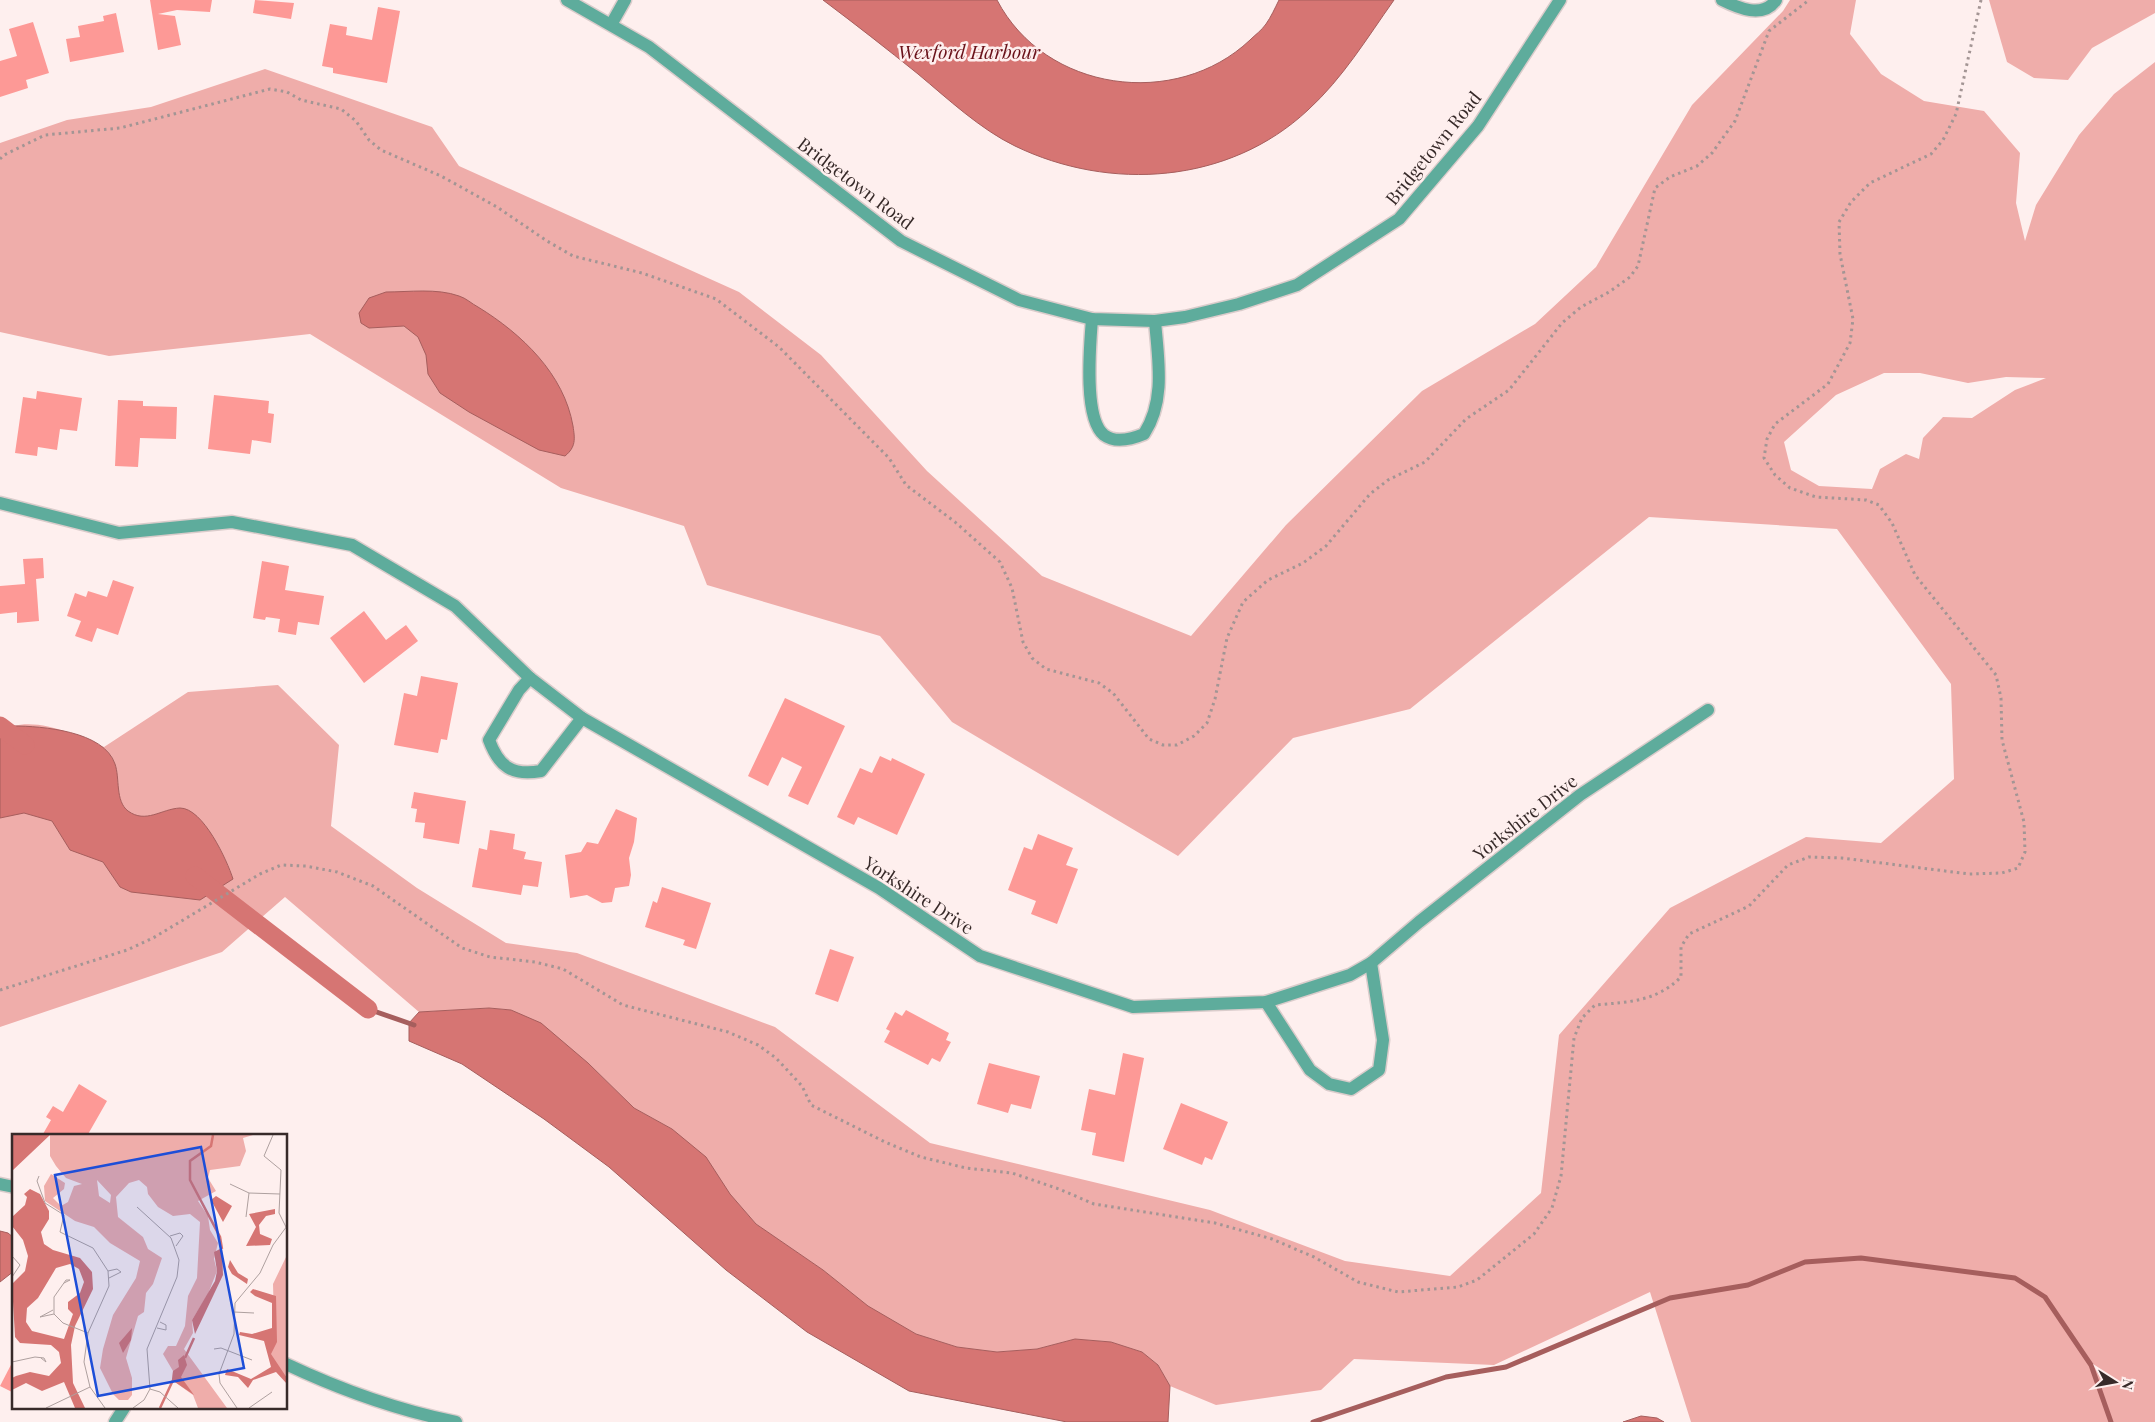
<svg xmlns="http://www.w3.org/2000/svg" width="2155" height="1422" font-family="'Playfair Display',serif">
	<style>
		.green { fill: #efadaa; fill-rule: evenodd }
		.water { fill: #d67573; stroke: #a65e5d }
		.lines { fill: none; stroke-linecap: round; stroke-linejoin: round }
		.stream { stroke: #a65e5d; stroke-width: 5 }
		.canal { stroke: #d67573; stroke-width: 19 }
		.building { fill: #fd9996 }
		.minor-casing { stroke: #dacccb; stroke-width: 15 }
		.path { stroke: #a39594; stroke-width: 3; stroke-dasharray: 2.5 4; stroke-linecap: butt }
		.minor { stroke: #5eac9c; stroke-width: 12 }
		.labels { text-anchor: middle; dominant-baseline: central; stroke-width: 5; stroke-linejoin: round; paint-order: stroke }
		.street-label { font-size: 18px; fill: #372a29; stroke: #feefee }
		.water-label { font-size: 19px; font-style: italic; fill: #6a121a; stroke: #feefee }
		.inset-river { fill: none; stroke: #d67573; stroke-width: 2.5 }
		.inset-road { fill: none; stroke: #aea09f; stroke-width: 1 }
		.view { fill: #1d4ed8; fill-opacity: 0.15; stroke: #1d4ed8; stroke-width: 2.5 }
		.inset-edge { fill: none; stroke: #372a29; stroke-width: 2.5 }
	</style>
	<rect width="100%" height="100%" fill="#feefee"/>
	<!-- green -->
	<g class="green">
		<path d="M1790,0H1856L1850,34L1881,74L1924,101L1984,111L2020,153L2016,203L2025,241L2036,205L2079,135L2114,94L2155,62V1422H1691L1650,1292L1494,1365L1354,1359L1321,1390L1216,1405L1170,1386L1158,1365L1142,1352L1111,1342L1075,1339L1037,1349L997,1352L957,1347L916,1334L867,1306L823,1270L756,1224L672,1129L634,1108L588,1063L511,1010L489,1008L419,1012L285,897L222,952L0,1027V734C4,732 9,727 13,726C44,719 77,736 104,747L188,692L278,685L339,745L331,826L417,888L506,943L577,953L775,1027L930,1143L1210,1210L1345,1261L1450,1276L1541,1193L1559,1035L1670,908L1806,837L1881,843L1954,779L1951,684L1837,529L1649,517L1410,709L1293,738L1178,856L952,722L880,636L707,585L684,526L561,488L310,334L109,356L0,332V143L67,120L151,107L265,69L432,127L459,166L739,292L821,355L927,471L1042,576L1191,636L1286,525L1422,391L1535,324L1596,267L1692,105L1783,11ZM1884,373H1920L1968,383L2006,377L2046,378L2015,390L1972,418L1943,417L1923,438L1919,459L1906,454L1880,469L1872,489L1819,486L1791,470L1784,442L1836,395Z"/>
		<polygon points="1989,0 2155,0 2155,13 2092,48 2068,80 2034,78 2007,62"/>
	</g>
	<!-- water -->
	<g class="water">
		<path d="M823,0H997C1045,92 1176,110 1250,40C1255,35 1262,30 1266,24C1271,17 1275,8 1279,0H1394C1367,38 1343,78 1308,110C1229,184 1110,192 1015,146C980,129 948,99 918,74C887,49 855,24 823,0Z"/>
		<path d="M386,292C409,292 437,288 459,296C466,298 472,304 478,307C522,334 564,374 573,426C575,439 576,447 565,456L539,450L469,412L440,393L428,374L426,355L418,337L404,326L369,328L361,323L359,313L369,298Z"/>
		<path d="M13,726C42,726 104,731 115,764C120,778 115,801 128,811C146,824 161,809 180,808C203,808 227,860 233,879L200,900L131,892L120,887L103,862L70,850L52,821L24,813L0,818V734Z"/>
		<polygon points="489,1008 511,1010 541,1023 588,1063 634,1108 672,1129 706,1157 730,1194 756,1224 823,1270 868,1306 916,1334 957,1347 997,1352 1037,1349 1075,1339 1111,1342 1142,1352 1158,1365 1170,1386 1168,1422 1067,1422 909,1391 807,1332 726,1270 609,1167 544,1119 462,1064 409,1041 409,1023 419,1012"/>
		<polygon points="0,1231 8,1233 14,1238 14,1271 0,1282"/>
		<polygon points="1641,1416 1657,1418 1664,1422 1623,1422"/>
	</g>
	<g class="lines">
		<!-- stream -->
		<g class="stream">
			<polyline points="368,1009 414,1025"/>
			<polyline points="1313,1422 1446,1377 1506,1367 1670,1298 1748,1285 1805,1262 1861,1258 2015,1278 2045,1297 2091,1365 2111,1422"/>
		</g>
		<!-- canal -->
		<g class="canal">
			<polyline points="0,726 25,745"/>
			<polyline points="195,876 368,1009"/>
		</g>
	</g>
	<!-- building -->
	<g class="building">
		<polygon points="150,0 212,0 210,12 177,10 158,14 175,16 181,45 158,50"/>
		<polygon points="255,0 294,3 291,19 253,13"/>
		<polygon points="378,7 400,11 387,83 333,73 333,68 322,66 330,24 347,27 346,35 372,40"/>
		<polygon points="116,13 124,52 70,62 66,39 80,37 78,26 104,21 103,16"/>
		<polygon points="33,22 49,73 26,80 28,88 0,97 0,61 17,56 9,29"/>
		<polygon points="37,391 82,398 77,431 60,429 57,450 38,447 37,456 15,453 23,397 36,399"/>
		<polygon points="214,395 269,401 268,413 274,414 271,443 252,440 250,454 208,449"/>
		<polygon points="118,400 143,401 143,406 177,407 176,439 140,438 138,467 115,466"/>
		<polygon points="43,558 44,578 36,579 39,621 17,623 17,612 0,614 0,586 25,584 23,559"/>
		<polygon points="262,561 289,566 285,590 324,596 319,625 298,622 296,635 278,632 280,619 266,617 265,620 253,618"/>
		<polygon points="113,580 134,587 118,635 97,628 92,642 75,636 81,621 67,616 75,593 86,597 88,591 107,597"/>
		<polygon points="364,611 386,640 406,625 418,641 364,683 330,638"/>
		<polygon points="421,676 458,683 447,740 441,739 438,753 394,745 404,693 417,696"/>
		<polygon points="785,698 845,726 808,805 788,796 802,767 782,757 768,786 748,776"/>
		<polygon points="880,756 891,761 892,758 925,774 897,835 858,817 854,825 837,817 860,768 872,773"/>
		<polygon points="414,792 466,801 459,844 423,838 425,823 415,822 417,809 411,808"/>
		<polygon points="616,809 637,818 634,842 629,858 631,875 629,886 615,888 612,902 602,903 587,895 570,898 565,855 581,852 587,842 598,844"/>
		<polygon points="490,830 515,834 513,849 526,852 524,859 542,862 538,887 523,885 521,895 472,887 479,848 487,850"/>
		<polygon points="1038,834 1073,848 1066,865 1078,869 1057,924 1031,914 1036,901 1008,890 1024,847 1032,850"/>
		<polygon points="662,887 711,903 696,949 683,945 685,940 645,927 653,901 657,903"/>
		<polygon points="830,949 854,957 838,1002 815,994"/>
		<polygon points="906,1010 949,1033 946,1040 951,1042 940,1062 932,1058 928,1065 884,1042 890,1031 886,1029 895,1012 902,1016"/>
		<polygon points="1123,1053 1144,1058 1124,1162 1092,1155 1096,1133 1081,1130 1089,1089 1115,1095"/>
		<polygon points="989,1063 1040,1076 1031,1109 1011,1104 1008,1113 977,1104"/>
		<polygon points="79,1084 107,1101 87,1136 43,1134 51,1120 46,1117 53,1106 63,1112"/>
		<polygon points="1181,1103 1228,1122 1212,1160 1205,1157 1202,1165 1163,1149"/>
		<polygon points="14,1359 14,1393 0,1386"/>
	</g>
	<g class="lines">
		<defs>
			<g id="minor">
				<polyline points="567,0 649,47 901,241 1019,300 1092,319 1155,321 1185,317 1239,304 1297,285 1399,219 1478,126 1560,0"/>
				<path d="M1722,0C1738,8 1763,19 1776,0"/>
				<polyline points="612,23 625,0"/>
				<path d="M1092,319C1090,345 1083,418 1104,435C1116,444 1132,439 1144,434C1166,400 1158,359 1155,321"/>
				<polyline points="0,503 119,533 232,522 352,545 455,606 530,678 582,718 879,888 980,956 1133,1007 1266,1002 1350,975 1371,963 1419,922 1580,795 1708,710"/>
				<path d="M530,678L519,690L489,740C499,767 512,776 541,771L582,718"/>
				<polyline points="1266,1002 1310,1070 1329,1084 1351,1089 1379,1070 1383,1040 1371,963"/>
				<polyline points="0,1184 14,1187"/>
				<path d="M286,1364C341,1390 397,1410 456,1422"/>
				<polyline points="115,1422 124,1408"/>
			</g>
		</defs>
		<!-- minor casing -->
		<use href="#minor" class="minor-casing"/>
		<!-- path -->
		<g class="path">
			<polyline points="0,159 4,155 45,135 120,128 270,89 287,92 301,100 341,109 356,121 369,140 381,150 441,176 497,207 547,241 573,256 642,273 716,299 779,347 889,458 906,485 955,522 1000,562 1012,588 1023,642 1032,658 1046,669 1099,683 1113,693 1149,739 1163,745 1177,745 1194,736 1207,723 1215,699 1227,638 1243,602 1268,580 1303,563 1326,546 1370,494 1388,480 1425,462 1466,419 1509,390 1562,323 1581,307 1609,292 1630,277 1638,266 1655,188 1670,177 1697,166 1712,153 1735,121 1769,31 1809,0"/>
			<path d="M0,990L127,950L153,938L260,874L281,865L306,866L337,872L373,886L462,948L490,957L535,962L563,969L623,1005L728,1032L758,1045L776,1058L802,1086L811,1105L885,1142L921,1157L966,1168L1012,1173L1059,1189L1094,1204L1215,1223L1272,1239L1314,1257L1358,1282L1398,1292L1458,1287L1477,1280L1534,1234L1552,1208L1561,1176L1574,1038L1582,1018L1595,1005C1628,1002 1656,1002 1681,977V947L1689,934L1749,906L1788,865L1809,857L1842,858L1969,874L2002,873L2018,868L2025,852L2024,822L2002,740L2001,698L1996,675L1915,575L1892,523L1879,505L1866,500L1816,497L1790,488L1775,475L1764,458L1767,439L1775,424L1828,384L1850,343L1853,319L1840,254L1839,222L1851,202L1870,183L1931,154L1943,140L1956,114L1981,0"/>
		</g>
		<!-- minor -->
		<use href="#minor" class="minor"/>
	</g>
	<g class="labels">
		<!-- street labels -->
		<g class="street-label">
			<text transform="translate(1433 148) rotate(-51)">Bridgetown Road</text>
			<text transform="translate(856 183) rotate(37)">Bridgetown Road</text>
			<text transform="translate(1525 817) rotate(-38)">Yorkshire Drive</text>
			<text transform="translate(919 895) rotate(33)">Yorkshire Drive</text>
		</g>
		<!-- water labels -->
		<g class="water-label">
			<text x="969" y="51">Wexford Harbour</text>
		</g>
	</g>
	<!-- overview -->
	<g transform="translate(12 1134)">
		<rect width="275" height="275" fill="#feefee"/>
		<path d="M38,1H241L231,4L234,17L228,32L198,36L196,44L204,57L186,67L196,82L198,96L206,109L202,125L205,137L196,160L180,186L181,199L172,215L215,274H186L181,261L160,246L161,237L151,220L156,212H164L173,192L176,162L185,144L188,88L178,80L161,82L146,73L136,60L135,53L127,46L117,49L104,63L106,83L131,103L136,115L150,124L141,150L134,159L132,178L126,182L114,224L120,244V261L116,266H107L101,260L88,234L91,215L101,181L124,144L128,127L98,109L82,93L63,87L33,67L32,52L39,40L53,49L52,55L41,64L49,72L56,68L62,52L70,50L54,44L44,32L38,22ZM85,46L99,61L98,69L87,62ZM275,121L274,191L275,248L260,230L257,215L262,186L261,150Z" fill="#efadaa" fill-rule="evenodd"/>
		<path d="M0,1H38L0,37ZM18,55L28,60L37,77V85L29,98L32,110L41,116L68,124L80,138L81,155L63,192L59,211L61,249L73,274H63L52,248L30,257L14,249L0,256V244L4,242L18,238L37,242L49,229L47,218L39,211L8,209L3,203L0,150L13,137L16,122L11,106L0,92V83L13,71L15,63L12,60ZM58,130L67,135L72,148L68,159L56,168V175L61,180L52,205L20,197L14,188L15,174L26,164L44,134ZM204,62L220,72L211,88L199,66ZM263,75V80L254,82L247,91L248,100L260,105L258,111L234,112L244,93L237,80ZM210,114L211,141L183,200L180,186L203,147L205,137L202,118ZM218,126L226,139L236,145L235,150L220,140L216,133ZM241,155L264,162L265,208L259,220L275,244V250L264,238L241,246L236,254L226,243L213,241L215,235L239,245L259,233L252,207L227,201L228,198L240,200L260,194V169L243,162L238,158ZM120,194L119,206L111,219L107,209ZM172,221L175,231L169,243L182,261L160,246L161,237L167,233L166,226Z" fill="#d67573" fill-rule="evenodd"/>
		<path class="inset-river" d="M201,1L199,12L178,27V46L208,103L210,115M173,224L182,204M148,274L162,244"/>
		<path class="inset-road" d="M261,1L252,22L269,36L267,79L274,93M27,42L25,47L33,69L52,81L48,98M218,50L237,59L268,60M234,83L237,59M48,98L81,114L96,137L97,152L76,199L72,228L78,253L93,274M158,102L168,99L171,102L164,112M0,122L8,131L0,143M96,137L105,135L109,138L97,144M52,149L58,146H54L42,163V180L51,189L76,199M41,176L28,183L42,180M222,178L242,179M145,194L154,196V191L148,188M202,215L209,214L240,226M0,228L23,223L32,224L34,228L29,224M138,255L148,258L166,274M34,274L78,253M121,274L132,266L138,255L135,215L165,143L167,126L159,104L125,73M225,274L208,249L207,240L222,200L223,169L248,139L261,111L275,92M237,274L260,258"/>
		<path class="view" d="M189,13L232,234L86,262L43,41Z"/>
		<rect width="275" height="275" class="inset-edge"/>
	</g>
	<!-- north arrow -->
	<g transform="translate(2115 1382) rotate(101)" stroke="#feefee" stroke-width="4" paint-order="stroke">
	<path d="M0-4L9 19L0 12L-9 19Z" fill="#372a29"/>
	<text y="-8" font-size="14" font-weight="bold" text-anchor="middle" fill="#372a29">N</text>
	</g>
</svg>
